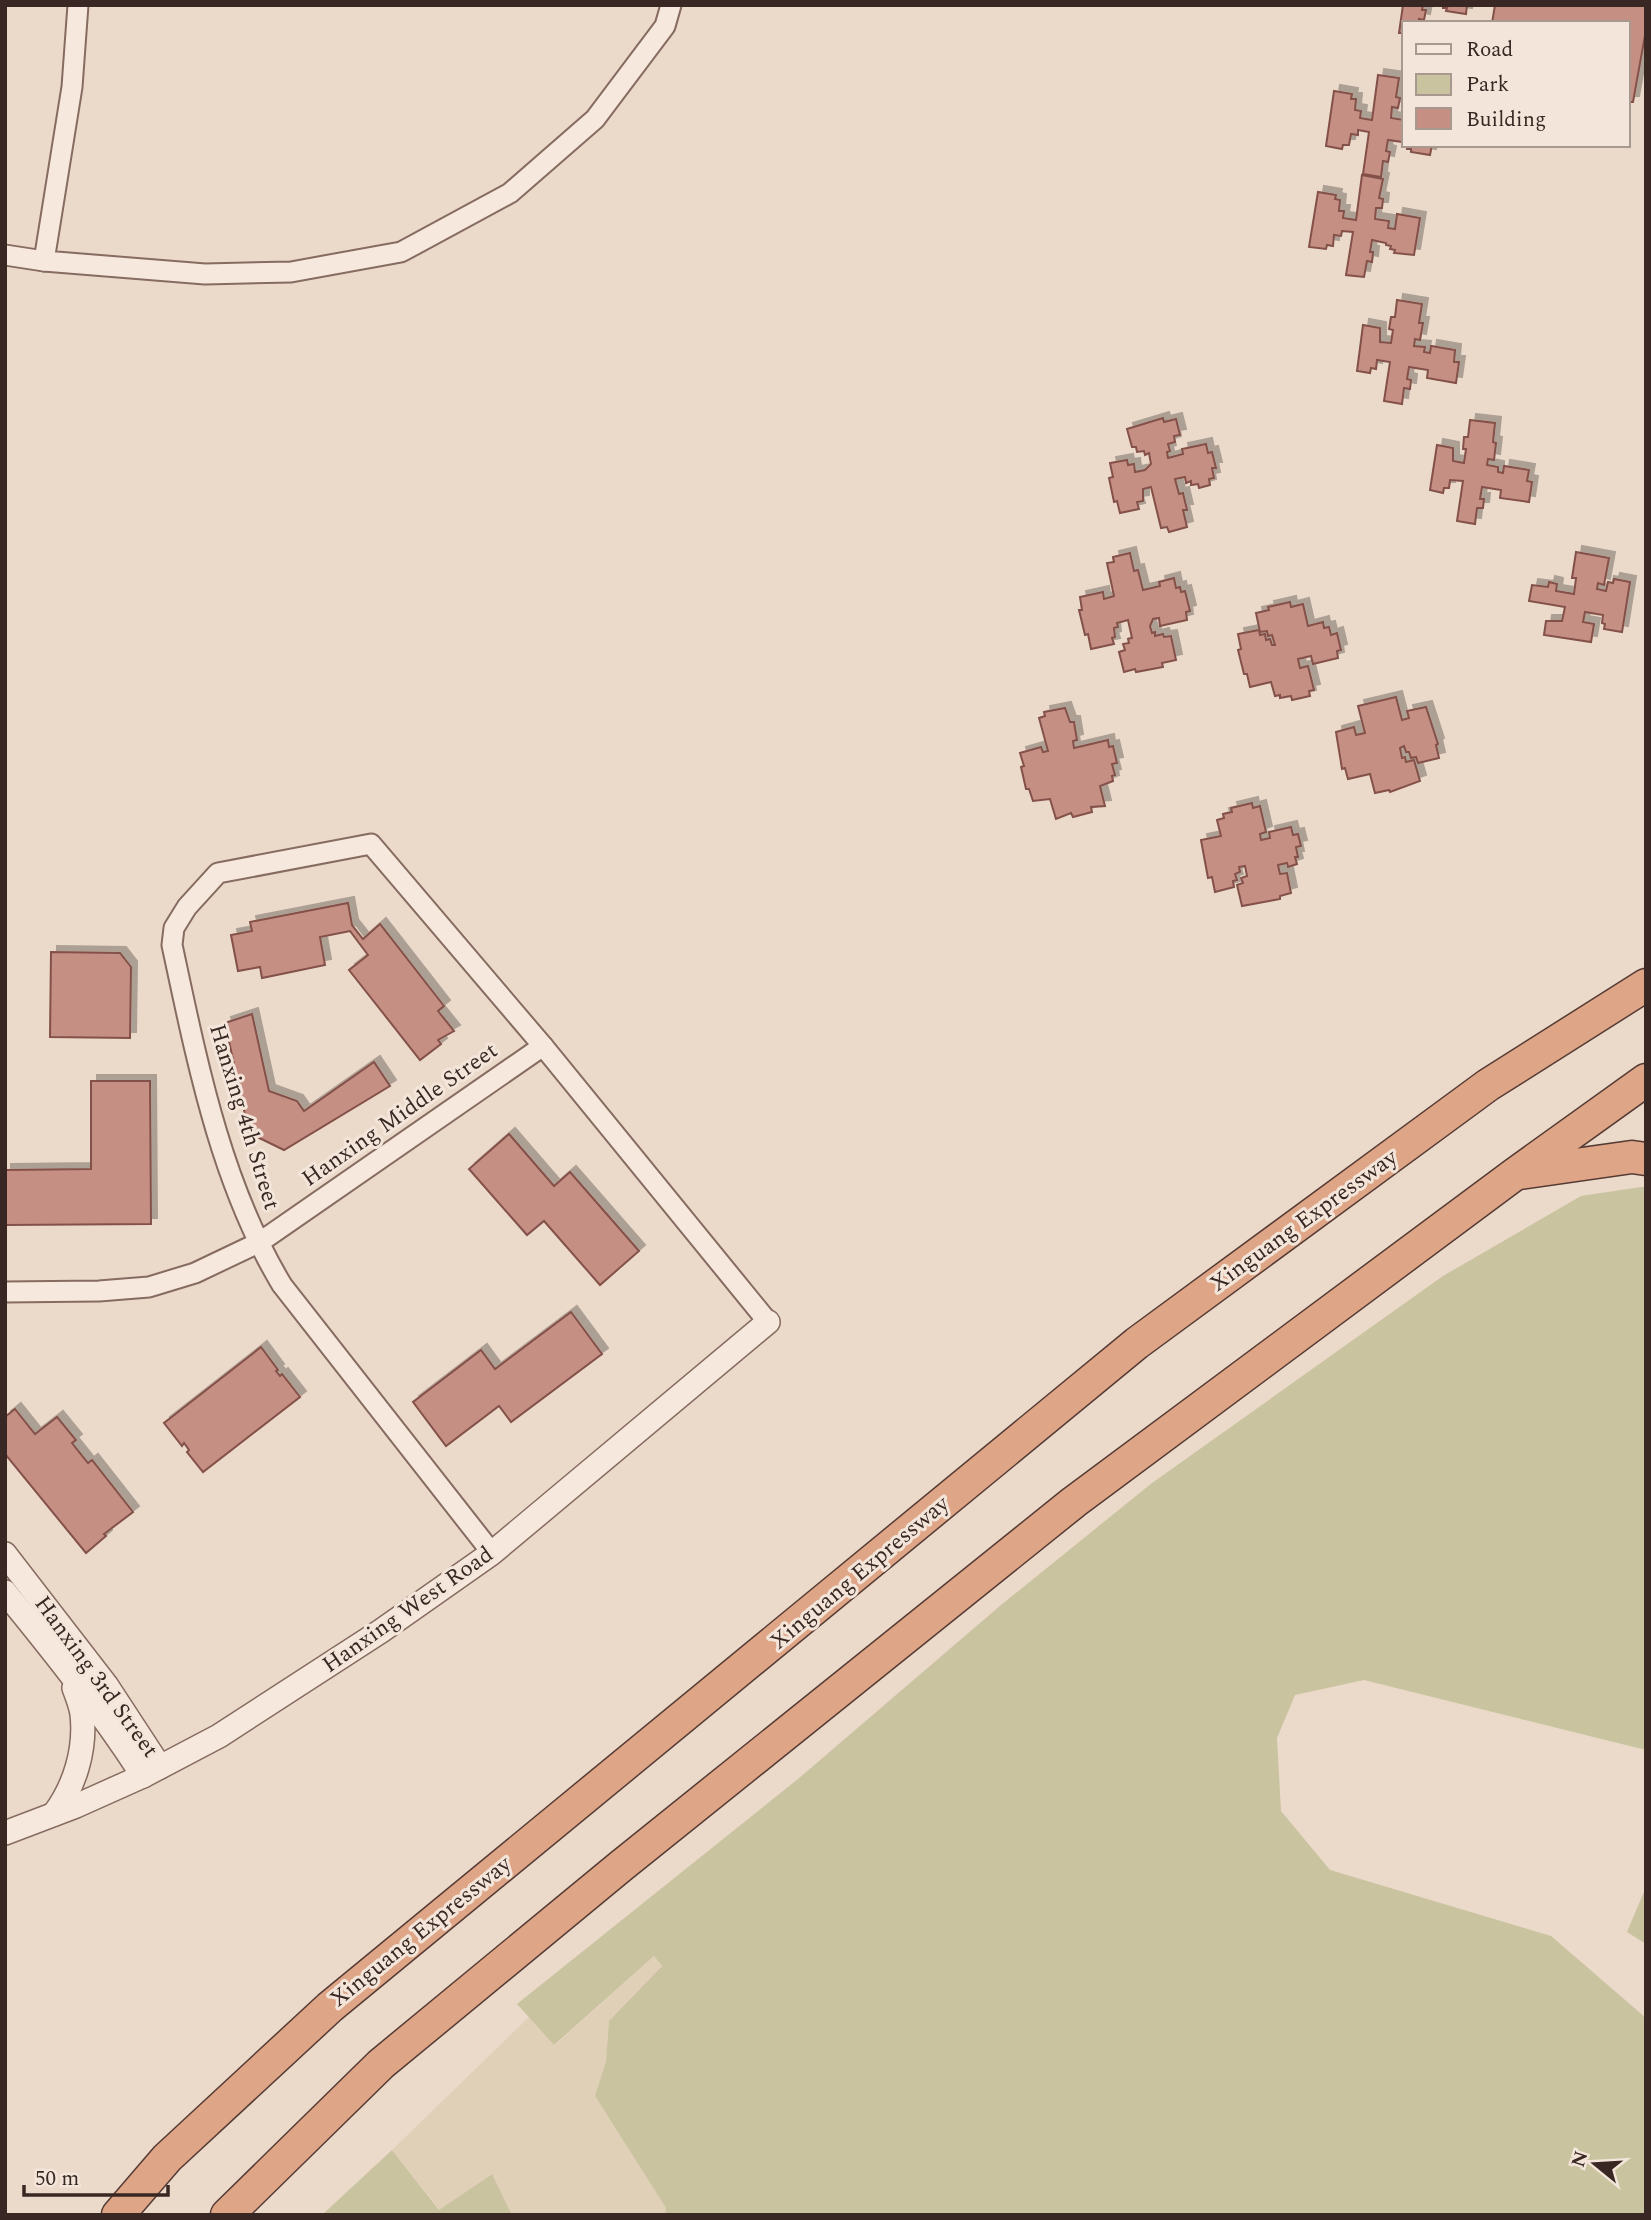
<svg xmlns="http://www.w3.org/2000/svg" width="1651" height="2220" font-family="Spectral,serif">
	<style>
		.farmland { fill: #e0d0b8 }
		.green { fill: #c9c39f }
		.building { fill: #c68f84; stroke: #835148; stroke-width: 2; filter: url(#shadow) }
		.lines { fill: none; stroke-linecap: round; stroke-linejoin: round }
		.minor-casing { stroke: #866b60; stroke-width: 23 }
		.tertiary-casing { stroke: #866b60; stroke-width: 26 }
		.trunk-casing { stroke: #553b34; stroke-width: 35 }
		.minor { stroke: #f6e8dd; stroke-width: 19 }
		.tertiary { stroke: #f6e8dd; stroke-width: 23 }
		.trunk { stroke: #dea586; stroke-width: 32 }
		.labels { text-anchor: middle; dominant-baseline: central; stroke-width: 6; stroke-linejoin: round; paint-order: stroke }
		.street-label { font-size: 23px; fill: #382722; stroke: #f3e5d9 }
	</style>
	<defs>
		<filter id="shadow"><feDropShadow dx="6" dy="-6" stdDeviation="0" flood-color="#0004"/></filter>
	</defs>
	<rect width="100%" height="100%" fill="#ebd9ca"/>
	<!-- farmland -->
	<polygon class="farmland" points="654,1956 662,1966 609,2021 606,2061 595,2096 666,2208 665,2215 512,2215 491,2174 440,2210 392,2150 529,2017 555,2045"/>
	<!-- green -->
	<g class="green">
		<polygon points="1641,1187 1646,1187 1646,1750 1364,1680 1295,1695 1277,1738 1281,1811 1330,1870 1551,1936 1646,2018 1646,2215 665,2215 666,2208 595,2096 606,2061 609,2021 662,1966 654,1956 554,2045 517,2004 798,1779 1001,1605 1152,1483 1443,1276 1581,1196"/>
		<polygon points="1646,1887 1646,1944 1627,1932"/>
		<polygon points="392,2150 439,2210 492,2174 512,2215 322,2215"/>
	</g>
	<!-- building -->
	<g class="building">
		<polygon points="1403,5 1423,5 1422,10 1426,10 1424,20 1419,19 1418,23 1404,23 1404,33 1399,33"/>
		<polygon points="1443,5 1467,5 1466,14 1446,11 1447,8 1443,8"/>
		<polygon points="1495,5 1646,5 1646,30 1633,102 1628,102 1628,23 1492,23"/>
		<polygon points="1378,75 1399,78 1396,97 1400,98 1398,108 1392,107 1391,118 1404,120 1404,145 1402,142 1388,140 1386,151 1390,152 1388,162 1383,161 1381,177 1363,174 1369,132 1358,130 1358,135 1351,134 1349,145 1343,145 1342,149 1326,146 1334,91 1352,94 1351,99 1356,99 1355,110 1361,111 1360,118 1372,120"/>
		<polygon points="1407,145 1432,145 1430,155 1411,152 1411,149 1407,149"/>
		<polygon points="1362,175 1383,179 1379,198 1383,199 1382,208 1376,208 1375,219 1389,221 1388,228 1395,229 1397,214 1420,218 1414,255 1394,253 1395,250 1390,249 1391,246 1386,245 1386,243 1372,240 1370,252 1373,252 1372,262 1367,261 1364,277 1346,275 1353,232 1342,231 1341,236 1334,235 1333,246 1327,245 1326,249 1309,247 1318,192 1336,195 1335,199 1340,200 1339,211 1344,211 1343,218 1356,220"/>
		<polygon points="1397,300 1422,304 1419,323 1423,323 1420,340 1415,339 1414,346 1425,347 1424,352 1430,353 1431,346 1455,350 1454,362 1459,362 1456,383 1427,378 1428,370 1409,367 1407,379 1411,380 1410,389 1404,388 1402,404 1384,401 1390,362 1377,360 1376,369 1371,368 1370,373 1357,371 1363,325 1380,328 1380,342 1391,343 1393,330 1389,329 1391,317 1395,317"/>
		<polygon points="1163,418 1164,422 1176,419 1180,435 1174,436 1175,442 1168,444 1170,451 1167,452 1168,458 1183,454 1182,449 1206,444 1208,453 1212,452 1216,468 1212,468 1214,478 1209,479 1210,485 1199,488 1198,484 1191,485 1191,481 1186,483 1185,477 1175,479 1179,494 1183,493 1187,510 1183,510 1187,527 1169,532 1167,527 1161,528 1151,487 1143,489 1143,501 1137,502 1139,509 1120,513 1117,501 1114,502 1109,478 1113,477 1110,463 1127,460 1128,465 1134,464 1135,472 1145,470 1151,464 1149,453 1145,455 1144,451 1137,452 1136,447 1132,447 1127,429"/>
		<polygon points="1470,420 1495,423 1493,442 1496,443 1494,460 1488,459 1487,465 1498,467 1498,472 1503,473 1504,466 1529,470 1527,481 1532,482 1529,502 1500,498 1501,490 1482,487 1480,499 1484,499 1483,508 1477,508 1475,524 1457,521 1463,481 1450,480 1449,488 1444,488 1443,493 1430,490 1437,445 1453,448 1453,461 1464,463 1466,449 1463,449 1464,437 1468,437"/>
		<polygon points="1576,552 1609,558 1604,585 1598,583 1597,589 1606,591 1608,582 1613,583 1614,579 1630,582 1622,632 1604,629 1605,624 1602,623 1603,615 1585,612 1583,622 1594,624 1591,642 1544,635 1546,621 1562,621 1565,607 1529,601 1532,585 1548,587 1549,582 1557,584 1556,591 1574,594 1576,578 1572,578"/>
		<polygon points="1130,553 1134,571 1138,570 1143,590 1160,586 1159,582 1174,578 1176,588 1180,587 1181,592 1185,591 1190,611 1186,612 1187,620 1160,626 1159,618 1153,619 1150,626 1152,633 1155,632 1155,636 1163,634 1164,637 1171,636 1176,660 1162,663 1163,667 1136,672 1135,669 1124,672 1119,652 1125,650 1123,644 1129,643 1128,639 1132,638 1128,620 1117,623 1118,627 1114,628 1115,637 1112,638 1114,644 1091,649 1088,634 1085,635 1079,610 1082,610 1080,597 1103,592 1104,599 1114,596 1107,563 1114,562 1113,557"/>
		<polygon points="1290,602 1291,607 1303,604 1308,626 1323,622 1324,628 1329,627 1331,635 1337,633 1341,650 1337,651 1338,658 1313,664 1311,656 1298,659 1300,668 1308,666 1314,690 1309,691 1310,696 1292,700 1291,696 1280,698 1280,695 1275,696 1271,682 1250,687 1247,674 1244,674 1238,650 1241,649 1238,634 1259,630 1260,635 1265,634 1266,640 1270,639 1272,645 1275,645 1272,635 1268,636 1267,631 1260,632 1256,613 1269,610 1268,607"/>
		<polygon points="1396,697 1402,720 1409,718 1407,711 1426,707 1438,744 1436,745 1439,758 1418,763 1416,757 1411,758 1409,752 1406,752 1404,746 1400,748 1402,758 1405,757 1406,762 1414,760 1420,781 1390,792 1389,790 1375,793 1370,774 1348,779 1345,768 1342,769 1336,732 1354,727 1356,735 1365,733 1358,706"/>
		<polygon points="1065,708 1070,722 1074,722 1077,740 1073,741 1074,748 1108,740 1109,747 1113,746 1117,763 1112,764 1115,775 1112,776 1113,781 1100,786 1105,806 1091,807 1092,812 1073,817 1071,813 1056,819 1050,799 1033,801 1029,789 1026,789 1021,767 1024,766 1020,753 1041,747 1043,752 1048,751 1039,718 1045,716 1044,712"/>
		<polygon points="1252,803 1253,808 1260,806 1266,832 1260,834 1261,840 1270,838 1269,832 1291,827 1293,835 1298,834 1301,846 1296,847 1298,857 1295,857 1297,864 1288,867 1287,863 1278,865 1280,874 1287,873 1291,893 1280,896 1280,899 1242,906 1237,885 1243,883 1241,878 1247,876 1245,866 1239,867 1240,872 1235,874 1237,880 1233,881 1234,887 1215,892 1212,877 1208,878 1201,840 1221,836 1217,820 1224,818 1223,814 1232,812 1231,808"/>
		<polygon points="348,903 352,925 363,939 380,924 444,1006 438,1011 454,1031 438,1040 441,1044 420,1060 349,970 368,955 350,931 320,937 325,965 262,978 260,967 238,971 231,935 252,931 250,922"/>
		<polygon points="51,952 120,953 131,967 130,1038 50,1037"/>
		<polygon points="252,1014 269,1091 297,1101 304,1111 374,1062 390,1086 284,1150 249,1133 225,1023"/>
		<polygon points="91,1081 150,1081 151,1224 5,1225 5,1170 91,1169"/>
		<polygon points="509,1134 554,1186 570,1172 639,1251 600,1285 544,1221 527,1235 469,1169"/>
		<polygon points="571,1312 602,1354 511,1422 499,1406 446,1446 413,1402 481,1350 495,1369"/>
		<polygon points="261,1347 278,1370 276,1371 280,1376 282,1374 300,1397 203,1472 187,1452 189,1450 184,1443 182,1446 164,1423"/>
		<polygon points="15,1409 35,1434 57,1417 76,1440 72,1443 88,1463 92,1460 133,1512 104,1534 106,1536 86,1553 5,1454 5,1417"/>
	</g>
	<g class="lines">
		<defs>
			<g id="minor">
				<polyline points="78,5 72,87 44,261 205,274 291,272 401,252 510,193 595,119 665,26 671,5"/>
				<polyline points="5,255 44,261"/>
				<polyline points="5,1292 99,1291 149,1287 195,1273 260,1242 543,1046"/>
				<path d="M492,1553L282,1285C220,1182 197,1061 172,945L174,928L187,907L218,873L371,844L543,1046L768,1322"/>
			</g>
			<g id="tertiary">
				<polyline points="5,1554 107,1686 160,1767"/>
				<path d="M5,1592C54,1652 101,1711 143,1776"/>
				<path d="M54,1814C75,1786 86,1749 82,1714C81,1706 77,1696 74,1688"/>
				<polyline points="5,1833 76,1806 143,1776 219,1736 381,1631 492,1553 768,1322"/>
			</g>
			<g id="trunk">
				<polyline points="1519,1173 1632,1157 1646,1159"/>
				<polyline points="118,2215 167,2158 330,2007 1137,1343 1488,1085 1646,985"/>
				<polyline points="227,2215 381,2064 621,1866 1074,1502 1515,1174 1646,1080"/>
			</g>
		</defs>
		<!-- minor casing -->
		<use href="#minor" class="minor-casing"/>
		<!-- tertiary casing -->
		<use href="#tertiary" class="tertiary-casing"/>
		<!-- trunk casing -->
		<use href="#trunk" class="trunk-casing"/>
		<!-- minor -->
		<use href="#minor" class="minor"/>
		<!-- tertiary -->
		<use href="#tertiary" class="tertiary"/>
		<!-- trunk -->
		<use href="#trunk" class="trunk"/>
	</g>
	<g class="labels">
		<!-- street labels -->
		<g class="street-label">
			<text transform="translate(400 1115) rotate(-35)">Hanxing Middle Street</text>
			<text transform="translate(244 1117) rotate(73)">Hanxing 4th Street</text>
			<text transform="translate(1304 1221) rotate(-36)">Xinguang Expressway</text>
			<text transform="translate(860 1573) rotate(-40)">Xinguang Expressway</text>
			<text transform="translate(408 1610) rotate(-35)">Hanxing West Road</text>
			<text transform="translate(96 1677) rotate(54)">Hanxing 3rd Street</text>
			<text transform="translate(421 1932) rotate(-39)">Xinguang Expressway</text>
		</g>
	</g>
	<!-- border -->
	<rect width="1651" height="2220" fill="none" stroke="#382722" stroke-width="14"/>
	<!-- legend -->
	<rect x="1402" y="21" width="228" height="126" fill="#f3e5d9" stroke="#a89990" stroke-width="2"/>
	<rect x="1416" y="44" width="35" height="10" fill="#f6e8dd" stroke="#a89990" stroke-width="2"/>
	<text x="1466" y="56" font-size="21" fill="#382722">Road</text>
	<rect x="1416" y="74" width="35" height="21" fill="#c9c39f" stroke="#a89990" stroke-width="2"/>
	<text x="1466" y="91" font-size="21" fill="#382722">Park</text>
	<rect x="1416" y="108" width="35" height="21" fill="#c68f84" stroke="#a89990" stroke-width="2"/>
	<text x="1466" y="126" font-size="21" fill="#382722">Building</text>
	<!-- north arrow -->
	<g transform="translate(1595 2164) rotate(288)" stroke="#f3e5d9" stroke-width="5" paint-order="stroke">
	<path d="M0-5L12 26L0 18L-12 26Z" fill="#382722"/>
	<text y="-10" font-size="19" font-weight="bold" text-anchor="middle" fill="#382722">N</text>
	</g>
	<!-- scale -->
	<path d="M24 2185v10h144v-10" fill="none" stroke="#382722" stroke-width="3.5"/>
	<text x="35" y="2185" font-size="21" fill="#382722" stroke="#f3e5d9" stroke-width="5" paint-order="stroke">50 m</text>
</svg>
